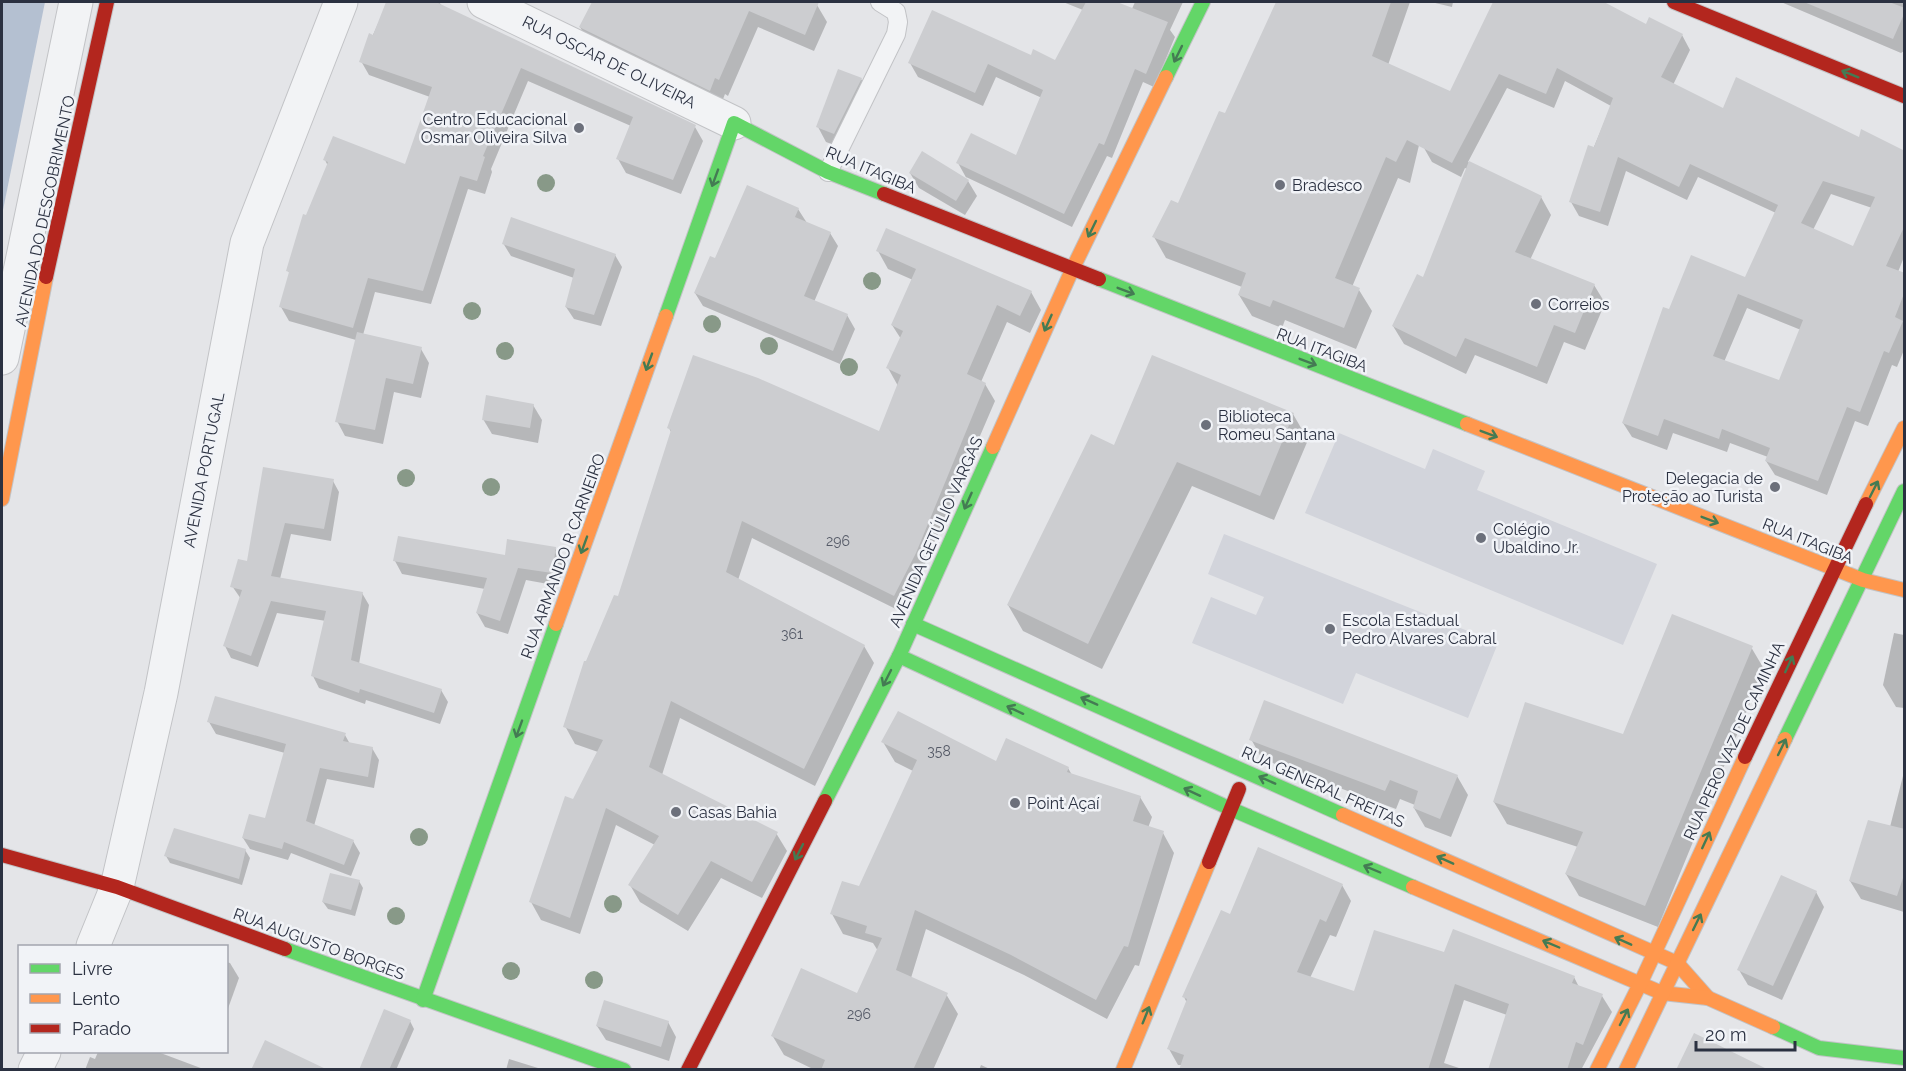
<svg xmlns="http://www.w3.org/2000/svg" width="1906" height="1071" font-family="Raleway,sans-serif">
	<style>
		.built { fill: #d2d4db }
		.water { fill: #b4c0d1 }
		.shadow { fill: #0003; fill-rule: evenodd }
		.building { fill: #cccdd0; fill-rule: evenodd }
		.lines { fill: none; stroke-linecap: round; stroke-linejoin: round }
		.lane-casing { stroke: #c2c3c6; stroke-width: 20 }
		.street-casing { stroke: #c2c3c6; stroke-width: 35 }
		.fast-casing { stroke: #c2c3c6; stroke-width: 16 }
		.slow-casing { stroke: #c2c3c6; stroke-width: 16 }
		.jam-casing { stroke: #c2c3c6; stroke-width: 16 }
		.lane { stroke: #f2f3f5; stroke-width: 18 }
		.street { stroke: #f2f3f5; stroke-width: 33 }
		.fast { stroke: #63d668; stroke-width: 14 }
		.slow { stroke: #ff974d; stroke-width: 14 }
		.jam { stroke: #b3261e; stroke-width: 14 }
		.tree { fill: #898 }
		.oneway { stroke: #447b53 }
		.poi-dot { fill: #6c707b; stroke: #f1f3f7; stroke-width: 2 }
		.labels { text-anchor: middle; dominant-baseline: central; stroke-width: 5; stroke-linejoin: round; paint-order: stroke }
		.number-label { font-size: 14px; fill: #545966 }
		.street-label { font-size: 16px; fill: #2b3141; stroke: #f1f3f7 }
		.poi-label { font-size: 16px; fill: #2b3141; stroke: #f1f3f7; text-anchor: start }
	</style>
	<rect width="100%" height="100%" fill="#e4e5e8"/>
	<!-- built -->
	<g class="built">
		<polygon points="1339,433 1425,469 1433,449 1485,471 1477,490 1657,564 1623,645 1305,513"/>
		<polygon points="1224,534 1498,643 1468,718 1356,673 1343,704 1192,643 1211,597 1256,615 1264,597 1208,574"/>
	</g>
	<!-- water -->
	<polygon class="water" points="2,2 45,2 2,215"/>
	<!-- shadow -->
	<g class="shadow">
		<polygon points="388,2 439,2 442,6 695,127 703,141 681,194 626,173 618,159 631,126 528,81 491,169 492,172 485,194 468,189 431,304 375,292 363,335 421,349 429,363 421,398 394,392 383,444 345,436 337,421 356,340 289,321 281,307 290,274 288,271 328,166 325,160 406,166 430,97 369,75 361,61"/>
		<polygon points="594,2 809,2 817,5 827,22 814,51 758,27 728,96 725,94 720,107 590,44 580,27"/>
		<polygon points="1063,2 1114,2 1131,11 1135,2 1183,2 1170,30 1175,37 1154,87 1143,82 1112,158 1107,156 1072,227 966,177 968,181 958,163 1017,157 1042,98 996,77 983,106 918,77 910,63 1031,57 1055,62 1083,10"/>
		<polygon points="1277,2 1410,2 1388,65 1430,99 1410,183 1398,178 1352,287 1359,290 1372,311 1356,349 1285,320 1282,328 1252,316 1239,295 1242,287 1166,258 1154,237 1179,205 1226,115"/>
		<polygon points="1431,2 1453,2 1452,7"/>
		<path d="M1495,2H1600L1646,26L1682,35L1690,50L1673,85L1723,110L1859,139L1904,153V257L1898,272L1904,275V350L1897,367L1892,365L1868,426L1855,421L1827,495L1775,475L1766,461L1768,457L1730,443L1727,452L1673,433L1667,450L1632,437L1623,423L1670,311L1746,279L1776,213L1698,177L1687,200L1626,171L1608,226L1579,216L1571,202L1611,106L1565,81L1554,108L1507,88L1468,162L1541,197L1551,215L1530,260L1594,285L1605,303L1585,350L1564,342L1547,384L1475,355L1466,374L1404,344L1393,326L1423,279L1467,169L1465,168L1461,177L1432,162L1424,148ZM1831,194L1872,208L1854,248L1813,230ZM1747,308L1801,330L1780,381L1724,362Z"/>
		<polygon points="1781,2 1904,2 1904,51 1901,53"/>
		<polygon points="861,79 870,94 843,148 826,142 818,127"/>
		<polygon points="910,173 968,181 977,196 965,215 919,188"/>
		<polygon points="798,209 807,223 830,233 838,246 814,302 847,315 855,329 840,364 703,306 695,293 716,260"/>
		<polygon points="503,243 615,255 622,267 601,326 574,319 566,307 574,278 511,256"/>
		<polygon points="878,251 1031,292 1041,310 1030,333 1007,322 981,382 985,384 995,401 904,613 752,538 738,580 864,646 874,663 815,786 680,718 662,775 776,833 787,851 762,898 721,878 688,931 640,902 630,885 655,845 616,825 580,934 541,920 531,902 574,800 598,752 575,744 565,726 587,663 619,598 672,434 669,428 880,433 898,386 888,368 901,339 892,325 913,280 888,269"/>
		<polygon points="533,405 542,420 538,443 492,434 483,419"/>
		<polygon points="1293,414 1308,440 1274,520 1192,486 1102,669 1023,631 1008,605 1115,447"/>
		<polygon points="264,469 333,481 339,492 331,541 291,534 280,579 362,593 369,605 359,664 441,690 448,702 440,724 366,700 365,704 319,688 313,676 326,621 277,613 258,667 231,658 225,646 241,599 232,586 248,563"/>
		<polygon points="555,548 563,562 559,586 526,580 508,634 485,627 477,613 485,589 402,574 395,561 506,557"/>
		<polygon points="1894,633 1904,635 1904,708 1896,707 1883,685"/>
		<polygon points="1751,647 1764,669 1658,927 1579,896 1566,874 1578,847 1507,824 1494,802 1624,735"/>
		<polygon points="209,722 345,735 350,744 372,748 379,760 374,788 327,779 314,826 353,841 360,853 351,876 291,853 288,860 250,849 243,838 266,820 285,753 216,734"/>
		<polygon points="1251,739 1457,776 1468,795 1451,837 1425,827 1414,808 1415,805 1400,799 1396,809 1262,759"/>
		<polygon points="883,742 997,763 1068,768 1072,775 1140,797 1152,817 1148,828 1163,833 1174,853 1139,966 1135,965 1107,1019 1024,975 926,929 911,978 946,994 958,1014 933,1070 815,1070 784,1055 772,1035 858,995 878,951 873,943 843,934 832,914 859,888 913,771 895,762"/>
		<polygon points="1904,772 1904,912 1861,899 1850,881 1890,827"/>
		<polygon points="245,850 250,858 242,885 170,863 166,856"/>
		<polygon points="359,881 363,888 355,916 328,909 323,902"/>
		<polygon points="1342,885 1351,901 1336,937 1330,935 1310,978 1355,993 1445,954 1574,977 1579,987 1602,996 1612,1012 1581,1070 1490,1070 1507,1015 1464,1000 1444,1063 1465,1070 1178,1065 1169,1049 1187,1003 1184,997 1230,916"/>
		<polygon points="1816,892 1824,907 1782,1000 1748,985 1739,970"/>
		<polygon points="226,962 230,963 239,978 226,1014"/>
		<polygon points="410,1021 414,1029 396,1070 370,1070"/>
		<polygon points="668,1022 676,1037 669,1061 606,1040 597,1026"/>
		<polygon points="98,1052 158,1052 206,1070 85,1070 90,1057 95,1059"/>
		<polygon points="509,1059 538,1068 539,1070 506,1070"/>
		<polygon points="981,1065 992,1070 979,1070"/>
	</g>
	<!-- building -->
	<g class="building">
		<polygon points="386,2 436,2 696,125 673,180 616,159 633,117 521,68 483,156 485,157 477,181 460,176 423,291 368,278 353,328 279,307 289,272 286,271 303,214 306,215 328,162 323,160 333,136 405,164 432,87 359,62 369,33 373,35"/>
		<polygon points="592,2 819,2 805,35 749,11 719,80 715,78 710,91 579,27"/>
		<polygon points="1086,2 1117,2 1168,22 1146,74 1135,69 1104,145 1099,143 1064,214 956,163 971,133 1016,155 1043,90 988,64 975,93 908,63 932,10 1031,55 1033,49 1055,60"/>
		<path d="M1276,2H1391L1372,56L1450,91L1493,2H1604L1646,24L1649,17L1683,34L1661,77L1723,108L1736,77L1859,137L1861,129L1905,151V225L1886,266L1905,273V291L1895,317L1903,321L1889,353L1884,351L1860,412L1847,407L1818,481L1765,461L1770,448L1722,429L1719,439L1664,419L1658,436L1622,423L1663,307L1669,309L1691,255L1745,277L1778,205L1690,164L1679,187L1618,157L1600,212L1569,202L1588,145L1594,147L1613,98L1557,68L1546,94L1499,74L1452,163L1407,140L1396,162L1386,157L1335,278L1360,288L1344,328L1273,300L1270,307L1238,295L1246,273L1152,237L1171,200L1178,203L1219,111L1225,113ZM1823,181L1875,197L1853,246L1801,223ZM1738,294L1803,320L1779,380L1713,356Z"/>
		<polygon points="1804,2 1889,2 1905,8 1905,12 1893,39"/>
		<polygon points="838,69 862,78 834,134 816,127"/>
		<polygon points="922,151 969,180 956,201 909,173"/>
		<polygon points="1469,161 1542,196 1515,252 1595,284 1575,333 1554,325 1537,367 1465,338 1456,357 1392,326 1417,274 1423,277"/>
		<polygon points="747,185 799,208 795,217 831,232 804,296 848,314 833,351 694,293 710,256 715,258"/>
		<polygon points="511,217 616,254 594,315 565,307 575,269 502,244"/>
		<polygon points="886,228 1032,291 1020,316 997,305 967,374 986,383 916,553 894,596 742,521 726,572 865,645 804,769 671,701 649,767 778,832 752,882 711,861 678,915 628,885 659,836 606,808 570,918 529,902 565,796 573,799 603,740 563,727 584,661 586,661 614,595 618,596 671,430 667,428 693,355 758,378 879,431 901,375 886,368 903,331 891,325 916,269 876,251"/>
		<polygon points="357,332 422,347 413,384 386,378 375,430 335,422"/>
		<polygon points="1152,355 1294,413 1260,496 1177,462 1088,644 1007,605 1091,434 1114,445"/>
		<polygon points="486,395 534,404 530,428 482,420"/>
		<polygon points="263,467 334,479 324,529 285,523 271,576 363,592 351,660 442,689 434,713 360,689 359,693 311,676 326,611 271,601 251,656 223,646 242,590 230,587 238,559 247,561"/>
		<polygon points="398,536 505,555 507,539 556,547 552,573 518,568 500,621 476,613 487,578 393,561"/>
		<polygon points="1672,614 1753,646 1645,906 1565,874 1583,832 1493,802 1525,702 1623,734"/>
		<polygon points="215,696 346,733 343,741 373,747 368,777 320,768 306,821 354,840 344,865 284,842 282,849 242,838 249,814 265,818 286,744 207,722"/>
		<polygon points="1264,700 1458,775 1440,819 1413,808 1418,791 1390,780 1385,791 1249,740"/>
		<polygon points="898,711 996,761 1006,738 1069,767 1067,772 1141,796 1133,821 1164,831 1128,947 1124,946 1096,1000 1011,955 915,910 896,970 948,993 913,1070 821,1070 825,1060 771,1036 801,968 857,993 882,938 865,933 867,926 830,914 842,881 859,886 917,760 881,742"/>
		<polygon points="1868,820 1905,829 1905,872 1897,896 1849,881"/>
		<polygon points="174,828 246,849 239,879 164,856"/>
		<polygon points="1258,847 1343,884 1326,922 1320,919 1297,972 1354,991 1374,930 1444,952 1453,929 1575,976 1572,983 1603,994 1583,1045 1576,1042 1567,1070 1488,1070 1509,1004 1455,984 1428,1070 1179,1070 1184,1055 1167,1049 1187,999 1182,997 1221,910 1230,914"/>
		<polygon points="330,873 360,880 351,910 322,902"/>
		<polygon points="1781,875 1817,891 1773,986 1737,970"/>
		<polygon points="604,1000 669,1021 661,1047 596,1026"/>
		<polygon points="384,1009 411,1020 389,1070 359,1070"/>
		<polygon points="1694,1033 1769,1070 1676,1070"/>
		<polygon points="265,1040 328,1070 251,1070"/>
	</g>
	<g class="lines">
		<defs>
			<polyline id="lane" points="828,172 896,34 898,22 896,12 880,2"/>
			<g id="street">
				<polyline points="484,2 734,123"/>
				<polyline points="2,358 76,2"/>
				<polyline points="93,946 117,887 161,693 247,243 341,2"/>
				<polyline points="35,1070 44,1052"/>
			</g>
			<g id="fast">
				<polyline points="1166,77 1203,2"/>
				<polyline points="1099,279 1467,424"/>
				<polyline points="666,316 734,123 828,172 884,194"/>
				<polyline points="913,624 1343,815"/>
				<polyline points="899,656 1231,809 1413,887"/>
				<polyline points="1785,739 1904,491"/>
				<polyline points="825,801 899,656 993,447"/>
				<polyline points="285,949 624,1070"/>
				<polyline points="423,1000 556,624"/>
				<polyline points="1773,1027 1819,1048 1904,1058"/>
			</g>
			<g id="slow">
				<polyline points="1467,424 1863,580 1904,590"/>
				<polyline points="993,447 1072,270 1166,77"/>
				<polyline points="2,499 46,277"/>
				<polyline points="1866,504 1904,428"/>
				<polyline points="556,624 666,316"/>
				<polyline points="1343,815 1677,963 1708,998"/>
				<polyline points="1413,887 1662,993 1708,998 1773,1027"/>
				<polyline points="1123,1070 1209,862"/>
				<polyline points="1597,1070 1641,982 1745,757"/>
				<polyline points="1626,1070 1785,739"/>
			</g>
			<g id="jam">
				<polyline points="1674,2 1904,96"/>
				<polyline points="884,194 1099,279"/>
				<polyline points="46,277 107,2"/>
				<polyline points="1745,757 1866,504"/>
				<polyline points="2,855 117,887 285,949"/>
				<polyline points="1209,862 1239,789"/>
				<polyline points="688,1070 825,801"/>
			</g>
		</defs>
		<!-- lane casing -->
		<use href="#lane" class="lane-casing"/>
		<!-- street casing -->
		<use href="#street" class="street-casing"/>
		<!-- fast casing -->
		<use href="#fast" class="fast-casing"/>
		<!-- slow casing -->
		<use href="#slow" class="slow-casing"/>
		<!-- jam casing -->
		<use href="#jam" class="jam-casing"/>
		<!-- lane -->
		<use href="#lane" class="lane"/>
		<!-- street -->
		<use href="#street" class="street"/>
		<!-- fast -->
		<use href="#fast" class="fast"/>
		<!-- slow -->
		<use href="#slow" class="slow"/>
		<!-- jam -->
		<use href="#jam" class="jam"/>
	</g>
	<!-- trees -->
	<g class="tree">
		<circle cx="546" cy="183" r="9"/>
		<circle cx="872" cy="281" r="9"/>
		<circle cx="472" cy="311" r="9"/>
		<circle cx="712" cy="324" r="9"/>
		<circle cx="769" cy="346" r="9"/>
		<circle cx="505" cy="351" r="9"/>
		<circle cx="849" cy="367" r="9"/>
		<circle cx="406" cy="478" r="9"/>
		<circle cx="491" cy="487" r="9"/>
		<circle cx="419" cy="837" r="9"/>
		<circle cx="613" cy="904" r="9"/>
		<circle cx="396" cy="916" r="9"/>
		<circle cx="511" cy="971" r="9"/>
		<circle cx="594" cy="980" r="9"/>
	</g>
	<!-- one-way arrows -->
	<defs><path id="oneway-shaft" d="M-6 0H5M1.5-3L5.5 0L1.5 3" fill="none" stroke-width="1.6" stroke-linecap="round" stroke-linejoin="round" transform="scale(1.5)"/></defs>
	<g class="oneway">
		<use href="#oneway-shaft" transform="translate(1178 54) rotate(116)"/>
		<use href="#oneway-shaft" transform="translate(1850 74) rotate(-158)"/>
		<use href="#oneway-shaft" transform="translate(715 178) rotate(110)"/>
		<use href="#oneway-shaft" transform="translate(1092 229) rotate(116)"/>
		<use href="#oneway-shaft" transform="translate(1126 291) rotate(21)"/>
		<use href="#oneway-shaft" transform="translate(1048 323) rotate(114)"/>
		<use href="#oneway-shaft" transform="translate(649 362) rotate(110)"/>
		<use href="#oneway-shaft" transform="translate(1308 362) rotate(21)"/>
		<use href="#oneway-shaft" transform="translate(1489 434) rotate(21)"/>
		<use href="#oneway-shaft" transform="translate(1874 489) rotate(-63)"/>
		<use href="#oneway-shaft" transform="translate(968 501) rotate(114)"/>
		<use href="#oneway-shaft" transform="translate(1710 520) rotate(21)"/>
		<use href="#oneway-shaft" transform="translate(584 545) rotate(110)"/>
		<use href="#oneway-shaft" transform="translate(1789 664) rotate(-65)"/>
		<use href="#oneway-shaft" transform="translate(887 678) rotate(117)"/>
		<use href="#oneway-shaft" transform="translate(1089 701) rotate(-156)"/>
		<use href="#oneway-shaft" transform="translate(1015 710) rotate(-155)"/>
		<use href="#oneway-shaft" transform="translate(519 729) rotate(110)"/>
		<use href="#oneway-shaft" transform="translate(1782 747) rotate(-64)"/>
		<use href="#oneway-shaft" transform="translate(1267 780) rotate(-156)"/>
		<use href="#oneway-shaft" transform="translate(1192 792) rotate(-155)"/>
		<use href="#oneway-shaft" transform="translate(1706 840) rotate(-65)"/>
		<use href="#oneway-shaft" transform="translate(799 852) rotate(117)"/>
		<use href="#oneway-shaft" transform="translate(1445 860) rotate(-156)"/>
		<use href="#oneway-shaft" transform="translate(1372 869) rotate(-157)"/>
		<use href="#oneway-shaft" transform="translate(1697 922) rotate(-64)"/>
		<use href="#oneway-shaft" transform="translate(1623 941) rotate(-156)"/>
		<use href="#oneway-shaft" transform="translate(1551 944) rotate(-157)"/>
		<use href="#oneway-shaft" transform="translate(1146 1015) rotate(-68)"/>
		<use href="#oneway-shaft" transform="translate(1624 1017) rotate(-63)"/>
	</g>
	<!-- markers -->
	<g class="poi-dot">
		<circle cx="579" cy="128" r="6"/>
		<circle cx="1280" cy="185" r="6"/>
		<circle cx="1536" cy="304" r="6"/>
		<circle cx="1206" cy="425" r="6"/>
		<circle cx="1775" cy="487" r="6"/>
		<circle cx="1481" cy="538" r="6"/>
		<circle cx="1330" cy="629" r="6"/>
		<circle cx="1015" cy="803" r="6"/>
		<circle cx="676" cy="812" r="6"/>
	</g>
	<g class="labels">
		<!-- number labels -->
		<g class="number-label">
			<text x="838" y="541">296</text>
			<text x="792" y="634">361</text>
			<text x="939" y="751">358</text>
			<text x="859" y="1014">296</text>
		</g>
		<!-- street labels -->
		<g class="street-label">
			<text transform="translate(609 62) rotate(26)">RUA OSCAR DE OLIVEIRA</text>
			<text transform="translate(871 170) rotate(23)">RUA ITAGIBA</text>
			<text transform="translate(45 211) rotate(-78)">AVENIDA DO DESCOBRIMENTO</text>
			<text transform="translate(1322 350) rotate(21)">RUA ITAGIBA</text>
			<text transform="translate(204 470) rotate(-79)">AVENIDA PORTUGAL</text>
			<text transform="translate(936 532) rotate(-66)">AVENIDA GETÚLIO VARGAS</text>
			<text transform="translate(1808 541) rotate(22)">RUA ITAGIBA</text>
			<text transform="translate(563 556) rotate(-70)">RUA ARMANDO R CARNEIRO</text>
			<text transform="translate(1734 741) rotate(-65)">RUA PERO VAZ DE CAMINHA</text>
			<text transform="translate(1323 787) rotate(24)">RUA GENERAL FREITAS</text>
			<text transform="translate(319 944) rotate(20)">RUA AUGUSTO BORGES</text>
		</g>
		<!-- poi labels -->
		<g class="poi-label">
			<text x="567" y="119" text-anchor="end">Centro Educacional<tspan x="567" dy="18">Osmar Oliveira Silva</tspan></text>
			<text x="1292" y="185">Bradesco</text>
			<text x="1548" y="304">Correios</text>
			<text x="1218" y="416">Biblioteca<tspan x="1218" dy="18">Romeu Santana</tspan></text>
			<text x="1763" y="478" text-anchor="end">Delegacia de<tspan x="1763" dy="18">Proteção ao Turista</tspan></text>
			<text x="1493" y="529">Colégio<tspan x="1493" dy="18">Ubaldino Jr.</tspan></text>
			<text x="1342" y="620">Escola Estadual<tspan x="1342" dy="18">Pedro Alvares Cabral</tspan></text>
			<text x="1027" y="803">Point Açaí</text>
			<text x="688" y="812">Casas Bahia</text>
		</g>
	</g>
	<!-- border -->
	<rect width="1906" height="1071" fill="none" stroke="#2b3141" stroke-width="6"/>
	<!-- legend -->
	<rect x="18" y="945" width="210" height="108" fill="#f1f3f7" stroke="#a2a5ae" stroke-width="1.5"/>
	<rect x="30" y="964" width="30" height="9" fill="#63d668" stroke="#a2a5ae" stroke-width="1.5"/>
	<text x="72" y="975" font-size="18" fill="#2b3141">Livre</text>
	<rect x="30" y="994" width="30" height="9" fill="#ff974d" stroke="#a2a5ae" stroke-width="1.5"/>
	<text x="72" y="1005" font-size="18" fill="#2b3141">Lento</text>
	<rect x="30" y="1024" width="30" height="9" fill="#b3261e" stroke="#a2a5ae" stroke-width="1.5"/>
	<text x="72" y="1035" font-size="18" fill="#2b3141">Parado</text>
	<!-- scale -->
	<path d="M1696 1041v9h99v-9" fill="none" stroke="#2b3141" stroke-width="3"/>
	<text x="1705" y="1041" font-size="18" fill="#2b3141" stroke="#f1f3f7" stroke-width="4.5" paint-order="stroke">20 m</text>
</svg>
